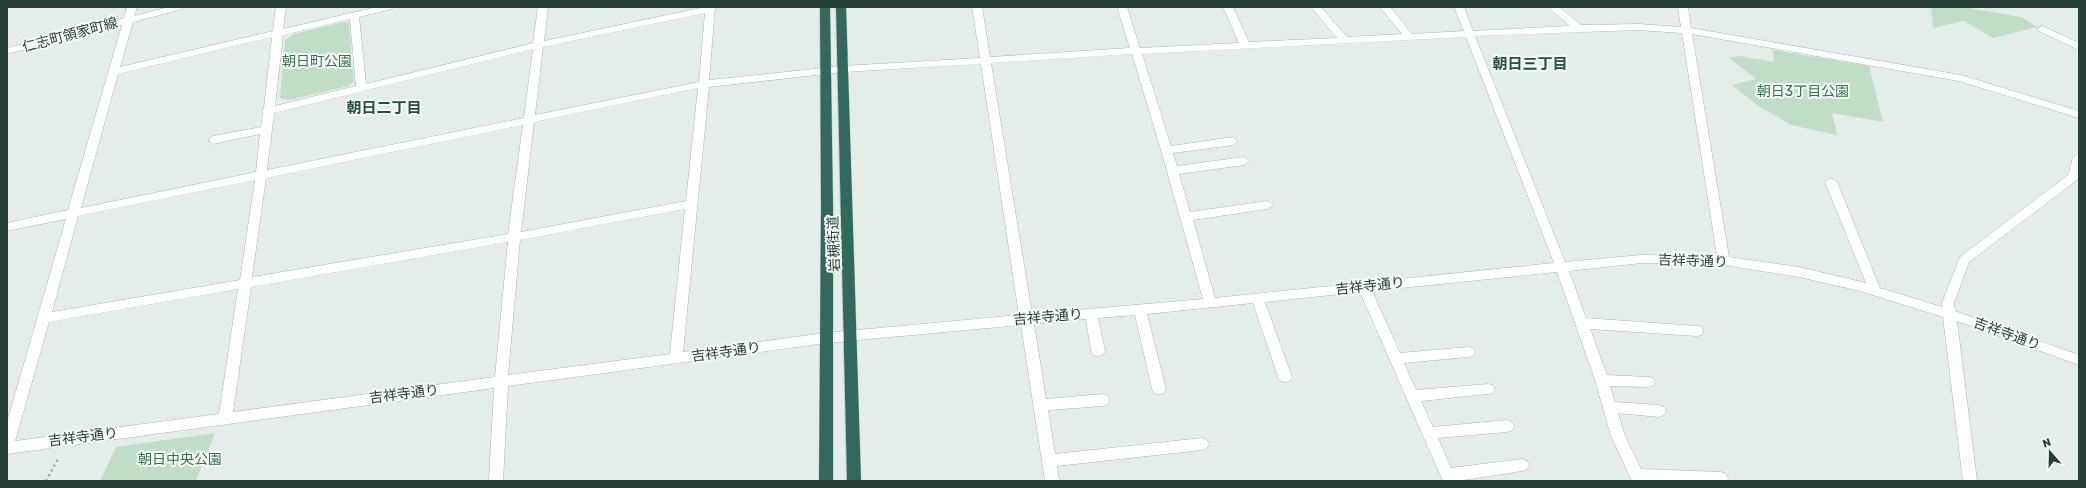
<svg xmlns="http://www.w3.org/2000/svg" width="2086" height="488" font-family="Rubik,'Noto Sans JP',sans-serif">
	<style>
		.green { fill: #c0ddc7 }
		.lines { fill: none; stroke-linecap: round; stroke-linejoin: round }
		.minor-casing { stroke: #a8b5b1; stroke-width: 1 }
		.highway-casing { stroke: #c2c9c7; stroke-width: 1 }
		.path { stroke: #88afa2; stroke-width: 2.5; stroke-dasharray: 2 3.5; stroke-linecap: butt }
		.minor { fill: #fff; fill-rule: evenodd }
		.highway { fill: #32695d; fill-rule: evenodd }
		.labels { text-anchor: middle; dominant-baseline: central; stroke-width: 4; stroke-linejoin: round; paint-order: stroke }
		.street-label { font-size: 14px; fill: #253f37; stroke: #f6faf8 }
		.park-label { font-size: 14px; fill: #317349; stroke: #f6faf8 }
		.neighbourhood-label { font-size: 15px; font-weight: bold; fill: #225043; stroke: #f6faf8 }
	</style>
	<rect width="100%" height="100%" fill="#e5edea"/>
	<!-- green -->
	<g class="green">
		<polygon points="1931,7 1963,7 2021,17 2037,27 1993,38 1964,21 1933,28"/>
		<polygon points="343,22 349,23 354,81 348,86 289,100 280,98 285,40 294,34"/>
		<polygon points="1773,50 1869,66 1883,122 1832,113 1837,135 1791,125 1757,105 1732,85 1756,79 1729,58 1739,56 1774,62"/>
		<polygon points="215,433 196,481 100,481 116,447"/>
	</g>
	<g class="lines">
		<defs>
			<g id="minor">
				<path d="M127,7H137L134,16L169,7H185L183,9L133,22L120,67L273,31L276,7H286L283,29L377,7H394L392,9L359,17L366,84L533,43L538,7H548L544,41L705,7H715L709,80L843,66L980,58L972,7H982L990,57L1130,48L1117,7H1127L1140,48L1239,43L1223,7H1233L1249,42L1337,38L1311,7H1321L1347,37L1402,34L1380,7H1390L1412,34L1464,31L1454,7H1464L1473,31L1570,26L1548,7H1559L1581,25L1639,24L1681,27L1678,7H1688L1691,28L1961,75L2079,111V118L1959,81L1692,34L1729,257L1799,267L1866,283L1825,182L1831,178L1837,182L1880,288L1942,307V303L1960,257L2068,175L2073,157L2079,153V176L2077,180L1969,262L1954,303L1955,311L2079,355V365L1957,321L1977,481H1963L1943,317L1860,291L1799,277L1724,265L1641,263L1569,271L1586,318L1697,326L1702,327L1703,331L1702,335L1697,336L1590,329L1607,375L1648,377L1653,378L1655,382L1653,386L1648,387L1610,386L1615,402L1659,405L1664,407L1666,411L1664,415L1659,417L1618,413L1625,436L1641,469L1721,472L1726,474L1728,478L1727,481H1632L1611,436L1595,380L1557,272L1372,291L1400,353L1468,347L1473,348L1475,352L1473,356L1468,357L1404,363L1416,390L1488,384L1493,385L1495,389L1493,393L1488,394L1421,401L1433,427L1507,420L1512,422L1514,426L1512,430L1507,432L1438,438L1451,468L1522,459L1527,461L1529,465L1527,469L1522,471L1457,481H1443L1442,479L1360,292L1265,302L1292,377L1290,381L1285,382L1280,381L1278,377L1253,303L1147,314L1166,389L1164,393L1159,394L1154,393L1152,389L1135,315L1098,318L1105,351L1103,355L1098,356L1093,355L1091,351L1086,319L1034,324L1046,399L1103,394L1108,396L1110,400L1108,404L1103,406L1048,410L1055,454L1202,438L1207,440L1209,444L1207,448L1202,450L1057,466L1059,481H1045L1021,325L826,343L508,386L503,481H489L494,388L7,454V422L66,219L7,231V223L68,210L122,25L7,54V48L124,18ZM705,13L699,82L535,115L543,47ZM350,19L356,86L275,106L283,35ZM1639,30L1682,33L1717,256L1641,255L1565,262L1475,36ZM272,37L264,108L262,111L263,113L261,127L213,136L208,140L213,144L260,134L256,172L81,208L118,74ZM1466,37L1554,263L1215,298L1193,220L1267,209L1273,205L1267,201L1190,212L1179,174L1244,165L1250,161L1244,157L1177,166L1173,153L1233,145L1238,141L1233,137L1171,146L1142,54ZM533,49L524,118L267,170L274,113ZM1132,54L1161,150L1203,299L1032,314L991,63ZM981,64L1019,315L826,333L683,352L709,87L843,72ZM698,88L686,201L521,232L534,122ZM523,125L508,234L252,277L266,178ZM255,180L240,280L52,312L78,216ZM685,209L670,354L508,375L520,240ZM508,242L495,377L233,412L251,287ZM238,289L219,414L15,441L49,322Z"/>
				<polygon points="2042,26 2079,43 2079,50 2039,31 2037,29"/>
			</g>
			<g id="highway">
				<polygon points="820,7 830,7 833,207 833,481 819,481 821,207"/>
				<polygon points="836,7 846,7 861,481 847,481"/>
			</g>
		</defs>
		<!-- minor casing -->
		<use href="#minor" class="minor-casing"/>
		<!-- highway casing -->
		<use href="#highway" class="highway-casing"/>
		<!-- path -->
		<polyline class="path" points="46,481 59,457"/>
		<!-- minor -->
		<use href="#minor" class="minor"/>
		<!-- highway -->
		<use href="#highway" class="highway"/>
	</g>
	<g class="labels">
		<!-- street labels -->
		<g class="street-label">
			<text transform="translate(70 35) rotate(-15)">仁志町領家町線</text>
			<text transform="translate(834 244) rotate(-92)">岩槻街道</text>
			<text transform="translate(1693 261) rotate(2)">吉祥寺通り</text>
			<text transform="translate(1370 286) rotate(-6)">吉祥寺通り</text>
			<text transform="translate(1048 317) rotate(-5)">吉祥寺通り</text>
			<text transform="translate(2007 334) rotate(20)">吉祥寺通り</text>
			<text transform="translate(726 352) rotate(-8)">吉祥寺通り</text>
			<text transform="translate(404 394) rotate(-7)">吉祥寺通り</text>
			<text transform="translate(83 437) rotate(-7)">吉祥寺通り</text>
		</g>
		<!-- park labels -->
		<g class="park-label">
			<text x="317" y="61">朝日町公園</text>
			<text x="1803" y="91">朝日3丁目公園</text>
			<text x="180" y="459">朝日中央公園</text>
		</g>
		<!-- neighbourhood labels -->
		<g class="neighbourhood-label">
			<text x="1530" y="64">朝日三丁目</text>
			<text x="384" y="108">朝日二丁目</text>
		</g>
	</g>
	<!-- border -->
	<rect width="2086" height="488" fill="none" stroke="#253f37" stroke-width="16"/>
	<!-- north arrow -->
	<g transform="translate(2050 452) rotate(340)" stroke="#f6faf8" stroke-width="3" paint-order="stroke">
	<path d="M0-3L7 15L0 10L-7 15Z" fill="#253f37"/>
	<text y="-6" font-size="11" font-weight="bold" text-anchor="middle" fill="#253f37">N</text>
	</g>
</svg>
